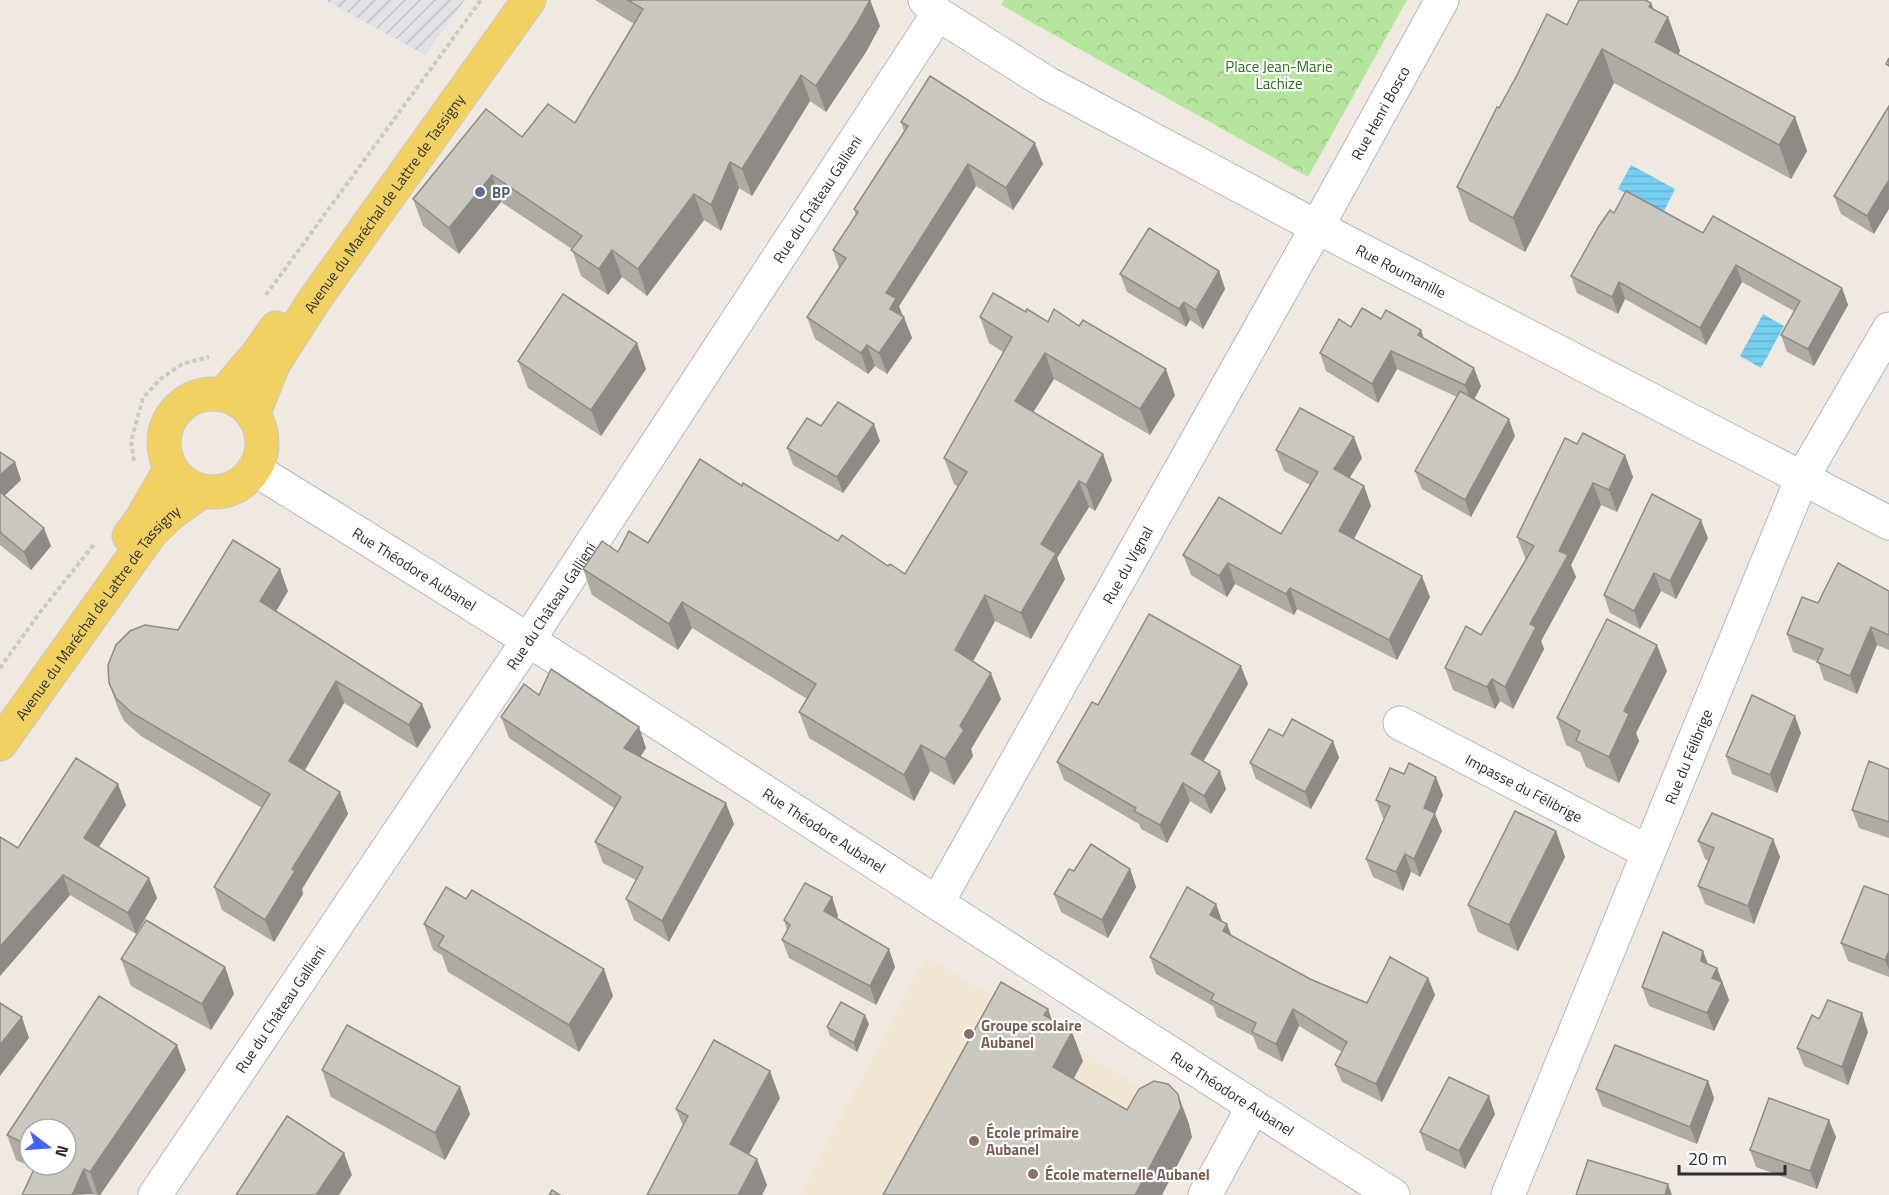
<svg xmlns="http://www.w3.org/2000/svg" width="1889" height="1195" font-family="'Titillium Web',sans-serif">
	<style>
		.industrial { fill: url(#industrial-furrows) }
		.education { fill: #f0e6d1 }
		.forest { fill: url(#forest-crowns) }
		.water { fill: url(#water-rules) }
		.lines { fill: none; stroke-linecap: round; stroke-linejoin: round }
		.minor-casing { stroke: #b4b7c1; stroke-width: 35 }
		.major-casing { stroke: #c9c9c9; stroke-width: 35 }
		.path { stroke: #c9c9c9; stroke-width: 4; stroke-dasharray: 4.5 3; stroke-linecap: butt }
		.minor { stroke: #fff; stroke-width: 33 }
		.major { stroke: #f2d163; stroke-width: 33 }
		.wall { fill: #afaba4; fill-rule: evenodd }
		.shaded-wall { fill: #8e8b86 }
		.building { fill: #cbc7bf; stroke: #8e8b86; stroke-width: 1.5 }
		.service-dot { fill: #5c6f8a; stroke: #fff; stroke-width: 2 }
		.education-dot { fill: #8d6e63; stroke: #fff; stroke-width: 2 }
		.labels { text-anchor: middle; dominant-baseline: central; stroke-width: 4.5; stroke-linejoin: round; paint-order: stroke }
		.park-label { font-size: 15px; fill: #2c6e1b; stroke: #fff }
		.street-label { font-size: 15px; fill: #2e2e2e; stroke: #fff }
		.service-label { font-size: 15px; font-weight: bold; fill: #4e5e75; stroke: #fff; text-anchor: start }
		.education-label { font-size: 15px; font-weight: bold; fill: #785e54; stroke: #fff; text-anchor: start }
	</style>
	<defs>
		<pattern id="industrial-furrows" width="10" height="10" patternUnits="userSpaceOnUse" patternTransform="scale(1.5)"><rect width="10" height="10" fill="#e3e1e8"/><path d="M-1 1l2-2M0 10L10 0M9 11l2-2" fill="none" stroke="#c3c1c7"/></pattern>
		<pattern id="forest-crowns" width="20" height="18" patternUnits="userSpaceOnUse" patternTransform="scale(1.5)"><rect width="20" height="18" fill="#b6e59e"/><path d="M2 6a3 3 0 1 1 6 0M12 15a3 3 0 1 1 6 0" fill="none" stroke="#9dc588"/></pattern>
		<pattern id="water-rules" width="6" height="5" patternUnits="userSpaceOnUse" patternTransform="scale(1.5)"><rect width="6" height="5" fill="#75cff0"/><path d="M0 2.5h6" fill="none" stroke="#66b2ce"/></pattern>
	</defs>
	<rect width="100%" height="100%" fill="#efe9e1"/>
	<!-- industrial -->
	<polygon class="industrial" points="325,0 465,0 425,55"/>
	<!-- education -->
	<polygon class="education" points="926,956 1181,1112 1186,1147 1163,1195 800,1195"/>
	<!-- forest -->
	<polygon class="forest" points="1004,0 1407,0 1308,177 1001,5"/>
	<!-- water -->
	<g class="water">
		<polygon points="1631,165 1675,189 1663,213 1618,189"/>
		<polygon points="1763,314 1784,326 1761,368 1740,356"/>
	</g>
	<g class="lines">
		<defs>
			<g id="minor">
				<path id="s1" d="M925,0L938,14L1047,83L1317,227L1889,523"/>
				<path id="s2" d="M254,469C638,704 1012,955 1393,1195"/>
				<path id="s3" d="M1400,723L1648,852"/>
				<path id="s4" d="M937,903L1317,227L1442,0"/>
				<path id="s5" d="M155,1195L529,639L938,14"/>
				<polyline points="1205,1195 1253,1107"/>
				<path id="s6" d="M1508,1195L1802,478L1889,329"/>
			</g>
			<g id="major">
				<circle cx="213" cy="443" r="49"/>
				<polyline points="223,395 260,351 276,328"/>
				<path id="s7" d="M253,415L274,363L315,299L529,0"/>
				<polyline points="129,536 141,520 171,468"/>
				<path id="s8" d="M0,744L150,534L169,515L202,491"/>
			</g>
		</defs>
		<!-- minor casing -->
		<use href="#minor" class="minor-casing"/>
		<!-- major casing -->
		<use href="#major" class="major-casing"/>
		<!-- path -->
		<g class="path">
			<polyline points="266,295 481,0"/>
			<polyline points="134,461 131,441 143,398 159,380 182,364 209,357"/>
			<polyline points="0,668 41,611 95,543"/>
		</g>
		<!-- minor -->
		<use href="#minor" class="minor"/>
		<!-- major -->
		<use href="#major" class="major"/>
	</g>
	<!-- wall -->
	<g class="wall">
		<polygon points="595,0 870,0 880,26 866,52 826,112 810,101 752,196 739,188 721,231 704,220 647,296 622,277 608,295 581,276 572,249 501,202 459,254 423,226 413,199 522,137 575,123 634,24"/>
		<polygon points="1651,3 1654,10 1668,17 1680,51 1678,55 1795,117 1807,151 1791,179 1614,83 1525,252 1469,221 1457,187 1567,25"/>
		<polygon points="1889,106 1874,234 1841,214 1834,196"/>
		<polygon points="901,122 1043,164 1013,210 976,186 899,306 912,338 887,374 875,366 868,374 815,339 807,317 839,268 833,250 856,215 854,209 904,131"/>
		<polygon points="1614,213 1703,233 1842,288 1848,305 1814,366 1787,352 1781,335 1794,311 1742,282 1706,345 1625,299 1618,314 1577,293 1571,276"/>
		<polygon points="1219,271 1225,289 1203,329 1190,320 1186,327 1127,292 1120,274"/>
		<polygon points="1026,312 1048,322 1175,395 1150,435 1054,379 1033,412 1103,454 1112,480 1095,511 1089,507 1057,558 1065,579 1031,639 995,621 973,661 1001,699 971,749 973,756 954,785 930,771 914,801 809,738 799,712 807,699 692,628 678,650 592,595 583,569 618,552 648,543 742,486 838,541 905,574 958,487 954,484 944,458 1003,352 989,343 980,317"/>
		<polygon points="1381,319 1424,338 1481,386 1474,399 1515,436 1471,517 1422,489 1415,471 1457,397 1397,369 1378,403 1326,371 1320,353 1351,327"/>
		<polygon points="518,361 646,369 601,436 528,388"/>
		<polygon points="821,426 880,441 843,493 793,465 787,448"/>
		<polygon points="1577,444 1625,455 1633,477 1617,512 1601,505 1571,565 1576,577 1541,641 1544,649 1513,709 1500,701 1495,709 1453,690 1445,668 1481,635 1526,560 1517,537"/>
		<polygon points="1276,450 1362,458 1349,478 1364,486 1371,506 1354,539 1430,597 1397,660 1297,609 1294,615 1235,584 1227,597 1191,575 1183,555 1281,534 1310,485 1284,471"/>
		<polygon points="0,452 15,462 21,480 4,496 51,546 31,570 0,545"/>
		<polygon points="1708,538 1676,599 1661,591 1640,629 1610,613 1604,595"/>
		<polygon points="288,591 276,611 422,704 431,727 417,748 344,703 305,770 340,792 348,814 302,889 303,894 274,942 222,910 214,887 262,808 141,736 124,721 117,706 109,683 178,630"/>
		<polygon points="1889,591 1889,650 1877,645 1857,694 1824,680 1818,662 1793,652 1787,634 1818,603"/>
		<polygon points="1667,671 1636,733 1639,741 1619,783 1586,767 1580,752 1566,745 1557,718"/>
		<polygon points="1248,684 1203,762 1226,789 1211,814 1190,801 1167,843 1141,829 1139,824 1064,780 1057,762 1098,705"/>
		<polygon points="539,695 639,727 646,748 641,756 734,824 669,942 634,920 626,899 636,880 603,863 595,842 614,808 509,738 501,717"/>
		<polygon points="1801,733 1777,793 1732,774 1726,756"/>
		<polygon points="1283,736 1333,741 1339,758 1311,809 1256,779 1250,763"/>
		<polygon points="1889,769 1889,838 1859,828 1852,810"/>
		<polygon points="1443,795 1435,814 1442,831 1420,877 1411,872 1403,891 1373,877 1366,859 1384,819 1383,818 1376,800"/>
		<polygon points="126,805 99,847 149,878 157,898 136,934 70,895 0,976 0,837 18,848"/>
		<polygon points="1556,831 1565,857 1518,951 1478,932 1468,905"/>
		<polygon points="1773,839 1780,857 1754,924 1705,904 1698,886 1708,861 1705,859 1698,841"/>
		<polygon points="1130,869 1136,887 1108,938 1061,912 1054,894"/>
		<polygon points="1889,895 1889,977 1848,961 1841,943"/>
		<polygon points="832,897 838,916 837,918 889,949 895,967 876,1005 789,958 782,940 787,930 784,920"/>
		<polygon points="466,899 613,996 579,1052 448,972 442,955 433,950 424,924"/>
		<polygon points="1216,904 1222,921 1227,924 1232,936 1310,979 1367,1003 1428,978 1435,995 1382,1102 1342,1082 1335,1065 1342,1052 1299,1026 1282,1062 1258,1049 1253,1036 1217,1017 1213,1006 1156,974 1150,957"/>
		<polygon points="121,959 225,967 234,994 211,1030 131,986"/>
		<polygon points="1708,964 1717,968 1729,1000 1714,1031 1649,1006 1642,987"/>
		<polygon points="1819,1019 1868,1032 1848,1085 1804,1066 1797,1048"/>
		<polygon points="869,1024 857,1052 830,1036 827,1027"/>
		<path d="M186,1070L100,1195H94L16,1160L7,1135ZM30,1129L66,1165H30Z"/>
		<polygon points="322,1070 460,1087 470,1114 445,1160 331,1097"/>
		<polygon points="1708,1081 1714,1098 1697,1144 1602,1106 1596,1089"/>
		<polygon points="780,1098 749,1154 767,1185 762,1195 647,1195 683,1126 676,1109"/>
		<polygon points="1495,1114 1465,1169 1426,1150 1420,1132"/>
		<polygon points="1836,1137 1817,1189 1756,1167 1750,1150"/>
	</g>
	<!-- shaded-wall -->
	<g class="shaded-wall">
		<polygon points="870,0 880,26 866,52 826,112 816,86"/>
		<polygon points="1651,3 1661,30 1668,17 1680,51 1667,76 1655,42 1649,7"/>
		<polygon points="1602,49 1614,83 1525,252 1513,218"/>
		<polygon points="801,75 810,101 752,196 742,169"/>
		<polygon points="1795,117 1807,151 1791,179 1779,145"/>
		<polygon points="1035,143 1043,164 1013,210 1006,188"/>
		<polygon points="730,162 739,188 721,231 711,205"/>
		<polygon points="968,164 976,186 899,306 903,318 904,317 912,338 887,374 879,353 890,309 886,293"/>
		<polygon points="492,175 501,202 459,254 449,228"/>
		<polygon points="1889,180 1889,209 1874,234 1867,216"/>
		<polygon points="694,194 704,220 647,296 638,269"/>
		<polygon points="612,250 622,277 608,295 599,269"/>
		<polygon points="1736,265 1742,282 1706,345 1700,328"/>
		<polygon points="1219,271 1225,289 1203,329 1196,310"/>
		<polygon points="1619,282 1625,299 1618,314 1612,297"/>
		<polygon points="1842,288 1848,305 1814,366 1808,349"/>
		<polygon points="1184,302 1190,320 1186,327 1179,309"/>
		<polygon points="1421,330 1427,348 1418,335"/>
		<polygon points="637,343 646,369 601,436 591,410"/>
		<polygon points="867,345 875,366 868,374 861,353"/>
		<polygon points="1391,351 1397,369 1378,403 1372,384"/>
		<polygon points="1045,353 1054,379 1024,427 1015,401"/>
		<polygon points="1474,368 1481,386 1472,404 1465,385"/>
		<polygon points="1166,369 1175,395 1150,435 1140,409"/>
		<polygon points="1509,419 1515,436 1471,517 1465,500"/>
		<polygon points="874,424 880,441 843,493 837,477"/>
		<polygon points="1354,437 1362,458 1342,490 1334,469"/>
		<polygon points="1103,454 1112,480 1095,511 1086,485"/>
		<polygon points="1625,455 1633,477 1617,512 1609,490"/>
		<polygon points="15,462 21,480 0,500 0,475"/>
		<polygon points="1079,481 1089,507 1057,558 1065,579 1031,639 1021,613 1041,544"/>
		<polygon points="1593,483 1601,505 1571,565 1576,577 1541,641 1544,649 1513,709 1505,687 1559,551"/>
		<polygon points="1364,486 1371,506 1347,552 1339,531"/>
		<polygon points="1701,520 1708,538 1676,599 1670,581"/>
		<polygon points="44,528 51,546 31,570 24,552"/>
		<polygon points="1228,563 1235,584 1227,597 1219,576"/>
		<polygon points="280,569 288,591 269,623 260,601"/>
		<polygon points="1654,573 1661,591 1640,629 1634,611"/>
		<polygon points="1422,576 1430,597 1397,660 1389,640"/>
		<polygon points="1290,588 1297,609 1294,615 1286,594"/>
		<polygon points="985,595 995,621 965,676 955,650"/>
		<polygon points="682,602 692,628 678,650 669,624"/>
		<polygon points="1871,627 1877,645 1857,694 1850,676"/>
		<polygon points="1657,645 1667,671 1636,733 1639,741 1619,783 1609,757 1624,711"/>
		<polygon points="1241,666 1248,684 1197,772 1191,754"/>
		<polygon points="991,673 1001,699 971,749 973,756 954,785 945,759 960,726"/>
		<polygon points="1492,679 1500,701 1495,709 1487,687"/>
		<polygon points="336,681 344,703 297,783 289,761"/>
		<polygon points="422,704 431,727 417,748 409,725"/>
		<polygon points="1795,716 1801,733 1777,793 1770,775"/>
		<polygon points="639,727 646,748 632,769 624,748"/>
		<polygon points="1333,741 1339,758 1311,809 1305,792"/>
		<polygon points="921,745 930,771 914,801 904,775"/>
		<polygon points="1220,771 1226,789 1211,814 1204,796"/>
		<polygon points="1436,777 1443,795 1435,814 1442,831 1420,877 1414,859 1424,808"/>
		<polygon points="1183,783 1190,801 1167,843 1160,825"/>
		<polygon points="118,784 126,805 91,859 84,838"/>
		<polygon points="340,792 348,814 302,889 303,894 274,942 265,920 292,869"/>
		<polygon points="726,803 734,824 669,942 662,921"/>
		<polygon points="1556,831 1565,857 1518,951 1509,925"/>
		<polygon points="1773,839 1780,857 1754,924 1748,906"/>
		<polygon points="1405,854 1411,872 1403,891 1396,872"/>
		<polygon points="1130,869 1136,887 1108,938 1102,920"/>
		<polygon points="63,875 70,895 0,976 0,947"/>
		<polygon points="149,878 157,898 136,934 128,913"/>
		<polygon points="832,897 838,916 831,929 824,911"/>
		<polygon points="1216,904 1222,921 1210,915"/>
		<polygon points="1227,924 1233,941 1223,931"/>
		<polygon points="889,949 895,967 876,1005 870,986"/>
		<polygon points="1703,951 1710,969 1701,961"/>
		<polygon points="1889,951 1889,970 1885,960"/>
		<polygon points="225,967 234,994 211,1030 202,1004"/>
		<polygon points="1717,968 1729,1000 1714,1031 1707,1013 1712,978"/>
		<polygon points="604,969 613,996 579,1052 569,1025"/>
		<polygon points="1428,978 1435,995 1382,1102 1376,1084"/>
		<polygon points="1048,1009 1059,1039 1044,1015"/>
		<polygon points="1293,1009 1299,1026 1282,1062 1276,1044"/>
		<polygon points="1862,1013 1868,1032 1848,1085 1842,1067"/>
		<polygon points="865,1015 869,1024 857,1052 854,1043"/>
		<polygon points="22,1017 29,1038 0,1076 0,1045"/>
		<polygon points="1072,1032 1083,1061 1064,1097 1053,1067"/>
		<polygon points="177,1045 186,1070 100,1195 98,1195 90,1172"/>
		<polygon points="770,1071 780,1098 740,1170 730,1144"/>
		<polygon points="1708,1081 1714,1098 1697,1144 1690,1127"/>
		<polygon points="460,1087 470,1114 445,1160 435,1133"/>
		<polygon points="1178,1094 1189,1124 1192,1137 1162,1195 1135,1195"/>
		<polygon points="1489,1096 1495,1114 1465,1169 1459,1151"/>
		<polygon points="1829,1120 1836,1137 1817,1189 1810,1171"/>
		<polygon points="344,1153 352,1175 339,1195 316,1195"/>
		<polygon points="757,1159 767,1185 762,1195 738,1195"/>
		<polygon points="84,1169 93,1194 72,1195"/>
		<polygon points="1668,1184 1672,1195 1665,1195"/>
	</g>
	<!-- building -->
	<g class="building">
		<polygon points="628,0 870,0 856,25 816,86 801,75 742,169 730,162 711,205 694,194 638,269 612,250 599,269 571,250 582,236 492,175 449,228 413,199 486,109 522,137 548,104 575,123 643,9"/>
		<polygon points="1579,0 1645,0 1651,3 1649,7 1668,17 1655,42 1795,117 1779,145 1602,49 1513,218 1457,187 1497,107 1499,108 1517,75 1547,14 1567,25"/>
		<polygon points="1889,58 1889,66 1886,64"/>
		<polygon points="930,76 1035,143 1006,188 968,164 886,293 896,298 890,309 904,317 879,353 867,345 861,353 807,317 846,258 833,250 858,212 854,209 908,126 901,122"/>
		<polygon points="1889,106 1889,180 1867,216 1834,196"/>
		<polygon points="1626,191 1703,233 1713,216 1842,288 1808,349 1781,335 1800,301 1736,265 1700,328 1619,282 1612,297 1571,276 1599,226 1610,210 1614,213"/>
		<polygon points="1149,228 1219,271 1196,310 1184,302 1179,309 1120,274"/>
		<polygon points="993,293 1026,312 1027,309 1048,322 1054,309 1079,326 1083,320 1166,369 1140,409 1045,353 1015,401 1103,454 1086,485 1079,481 1041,544 1056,553 1021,613 985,595 955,650 991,673 960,726 964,730 945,759 921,745 904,775 799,712 816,684 682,602 669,624 583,569 602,541 618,552 629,531 648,543 700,459 742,486 743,483 838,541 842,535 888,566 890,564 905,574 967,472 944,458 1012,337 980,317"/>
		<polygon points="563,294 637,343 591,410 518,361"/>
		<polygon points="1362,308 1381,319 1386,310 1421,330 1418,335 1474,368 1465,385 1391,351 1372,384 1320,353 1339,319 1351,327"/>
		<polygon points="1460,391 1509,419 1465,500 1415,471"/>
		<polygon points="838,402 874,424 837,477 787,448 807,418 821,426"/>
		<polygon points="1300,408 1354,437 1334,469 1364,486 1339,531 1422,576 1389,640 1290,588 1286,594 1228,563 1219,576 1183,555 1219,497 1281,534 1318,472 1276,450"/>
		<polygon points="1583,433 1625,455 1609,490 1593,483 1559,551 1568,555 1530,624 1536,627 1505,687 1492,679 1487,687 1445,668 1466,626 1481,635 1534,546 1517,537 1565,438 1577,444"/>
		<polygon points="0,452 15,462 0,475"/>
		<polygon points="0,492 44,528 24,552 0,532"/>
		<polygon points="1652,494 1701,520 1670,581 1654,573 1634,611 1604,595"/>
		<polygon points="233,540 280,569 260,601 422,704 409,725 336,681 289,761 340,792 292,869 295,871 265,920 214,887 270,794 132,713 116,698 109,683 108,665 116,645 130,631 145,625 178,630"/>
		<polygon points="1838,563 1889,591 1889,635 1871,627 1850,676 1817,662 1823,649 1787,634 1802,597 1818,603"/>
		<polygon points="1149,614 1241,666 1191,754 1220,771 1204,796 1183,783 1160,825 1134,811 1136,808 1057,762 1092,702 1098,705"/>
		<polygon points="1607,619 1657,645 1624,711 1629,714 1609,757 1576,741 1580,731 1557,718"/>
		<polygon points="551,669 639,727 624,748 726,803 662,921 626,899 643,867 595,842 621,797 501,717 524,684 539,695"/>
		<polygon points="1752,695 1795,716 1770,775 1726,756"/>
		<polygon points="1292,719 1333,741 1305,792 1250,763 1269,729 1283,736"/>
		<polygon points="76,758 118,784 84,838 149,878 128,913 63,875 0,947 0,837 18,848"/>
		<polygon points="1869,761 1889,769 1889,822 1852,810"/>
		<polygon points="1409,763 1436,777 1424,808 1435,813 1414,859 1405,854 1396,872 1366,859 1390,806 1376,800 1390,768 1404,774"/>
		<polygon points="1515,811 1556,831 1509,925 1468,905"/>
		<polygon points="1712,813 1773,839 1748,906 1698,886 1714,848 1698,841"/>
		<polygon points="1091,844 1130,869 1102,920 1054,894 1069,869 1074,871"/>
		<polygon points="805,883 832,897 824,911 889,949 870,986 782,940 790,925 784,920"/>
		<polygon points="1864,886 1889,895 1889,951 1885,960 1841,943"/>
		<polygon points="446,887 466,899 472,890 604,969 569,1025 438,946 444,936 424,924"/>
		<polygon points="1187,887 1216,904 1210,915 1227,924 1223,931 1310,979 1367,1003 1390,957 1428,978 1376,1084 1335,1065 1347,1042 1293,1009 1276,1044 1252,1032 1256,1023 1211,1000 1214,994 1150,957"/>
		<polygon points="146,920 225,967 202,1004 121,959"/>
		<polygon points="1663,932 1703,951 1701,961 1717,968 1712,978 1722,982 1707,1013 1642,987"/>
		<polygon points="1001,982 1048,1009 1044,1015 1072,1032 1053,1067 1127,1110 1139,1089 1154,1081 1168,1084 1178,1094 1181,1108 1135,1195 883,1195"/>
		<polygon points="99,996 177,1045 90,1172 84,1169 72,1195 22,1195 36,1165 66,1165 66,1129 30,1129 30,1146 7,1135"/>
		<polygon points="1828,1000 1862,1013 1842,1067 1797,1048 1812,1015 1819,1019"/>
		<polygon points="841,1002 865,1015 854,1043 827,1027"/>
		<polygon points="0,1003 22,1017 0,1045"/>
		<polygon points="347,1025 460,1087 435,1133 322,1070"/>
		<polygon points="714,1040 770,1071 730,1144 757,1159 738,1195 647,1195 688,1116 676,1109"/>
		<polygon points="1615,1045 1708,1081 1690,1127 1596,1089"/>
		<polygon points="1449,1077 1489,1096 1459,1151 1420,1132"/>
		<polygon points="1769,1098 1829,1120 1810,1171 1750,1150"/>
		<polygon points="287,1116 344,1153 316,1195 236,1195"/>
		<polygon points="1588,1160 1668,1184 1665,1195 1576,1195"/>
		<polygon points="552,1190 560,1195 549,1195"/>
	</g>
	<!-- markers -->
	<circle class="service-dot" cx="480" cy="192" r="6"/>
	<g class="education-dot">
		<circle cx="969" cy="1034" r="6"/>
		<circle cx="974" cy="1141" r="6"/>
		<circle cx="1033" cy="1174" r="6"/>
	</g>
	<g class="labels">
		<!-- park labels -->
		<g class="park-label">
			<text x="1279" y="66">Place Jean-Marie<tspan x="1279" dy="17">Lachize</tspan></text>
		</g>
		<!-- street labels -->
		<g class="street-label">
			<text stroke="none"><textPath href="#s4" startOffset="906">Rue Henri Bosco</textPath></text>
			<text stroke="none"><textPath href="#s5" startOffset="1196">Rue du Château Gallieni</textPath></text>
			<text stroke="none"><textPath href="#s7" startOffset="250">Avenue du Maréchal de Lattre de Tassigny</textPath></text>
			<text stroke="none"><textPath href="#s1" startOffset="549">Rue Roumanille</textPath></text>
			<text stroke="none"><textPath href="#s4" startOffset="388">Rue du Vignal</textPath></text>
			<text stroke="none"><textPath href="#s2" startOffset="189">Rue Théodore Aubanel</textPath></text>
			<text stroke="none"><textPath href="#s5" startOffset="710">Rue du Château Gallieni</textPath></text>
			<text stroke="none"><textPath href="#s8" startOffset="164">Avenue du Maréchal de Lattre de Tassigny</textPath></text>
			<text stroke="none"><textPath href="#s6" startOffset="474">Rue du Félibrige</textPath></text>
			<text stroke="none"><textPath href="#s3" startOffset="140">Impasse du Félibrige</textPath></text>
			<text stroke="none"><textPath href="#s2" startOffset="675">Rue Théodore Aubanel</textPath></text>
			<text stroke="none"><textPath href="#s5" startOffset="224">Rue du Château Gallieni</textPath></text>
			<text stroke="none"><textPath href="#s2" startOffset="1161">Rue Théodore Aubanel</textPath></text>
		</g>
		<!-- service labels -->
		<g class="service-label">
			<text x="492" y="192">BP</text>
		</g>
		<!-- education labels -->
		<g class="education-label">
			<text x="981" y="1025">Groupe scolaire<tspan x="981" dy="17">Aubanel</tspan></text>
			<text x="986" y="1132">École primaire<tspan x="986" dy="17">Aubanel</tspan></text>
			<text x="1045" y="1174">École maternelle Aubanel</text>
		</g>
	</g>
	<!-- north arrow -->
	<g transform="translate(48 1147) rotate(107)"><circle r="28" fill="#ffffff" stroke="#ababab" stroke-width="1.5"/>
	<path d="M0-4.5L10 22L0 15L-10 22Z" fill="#4264fb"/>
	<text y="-9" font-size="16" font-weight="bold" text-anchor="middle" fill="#2e2e2e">N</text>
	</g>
	<!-- scale -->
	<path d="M1679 1165v9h106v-9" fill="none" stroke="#2e2e2e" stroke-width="3"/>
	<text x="1688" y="1165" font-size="18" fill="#2e2e2e" stroke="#ffffff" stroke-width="4.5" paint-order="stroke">20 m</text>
</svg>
